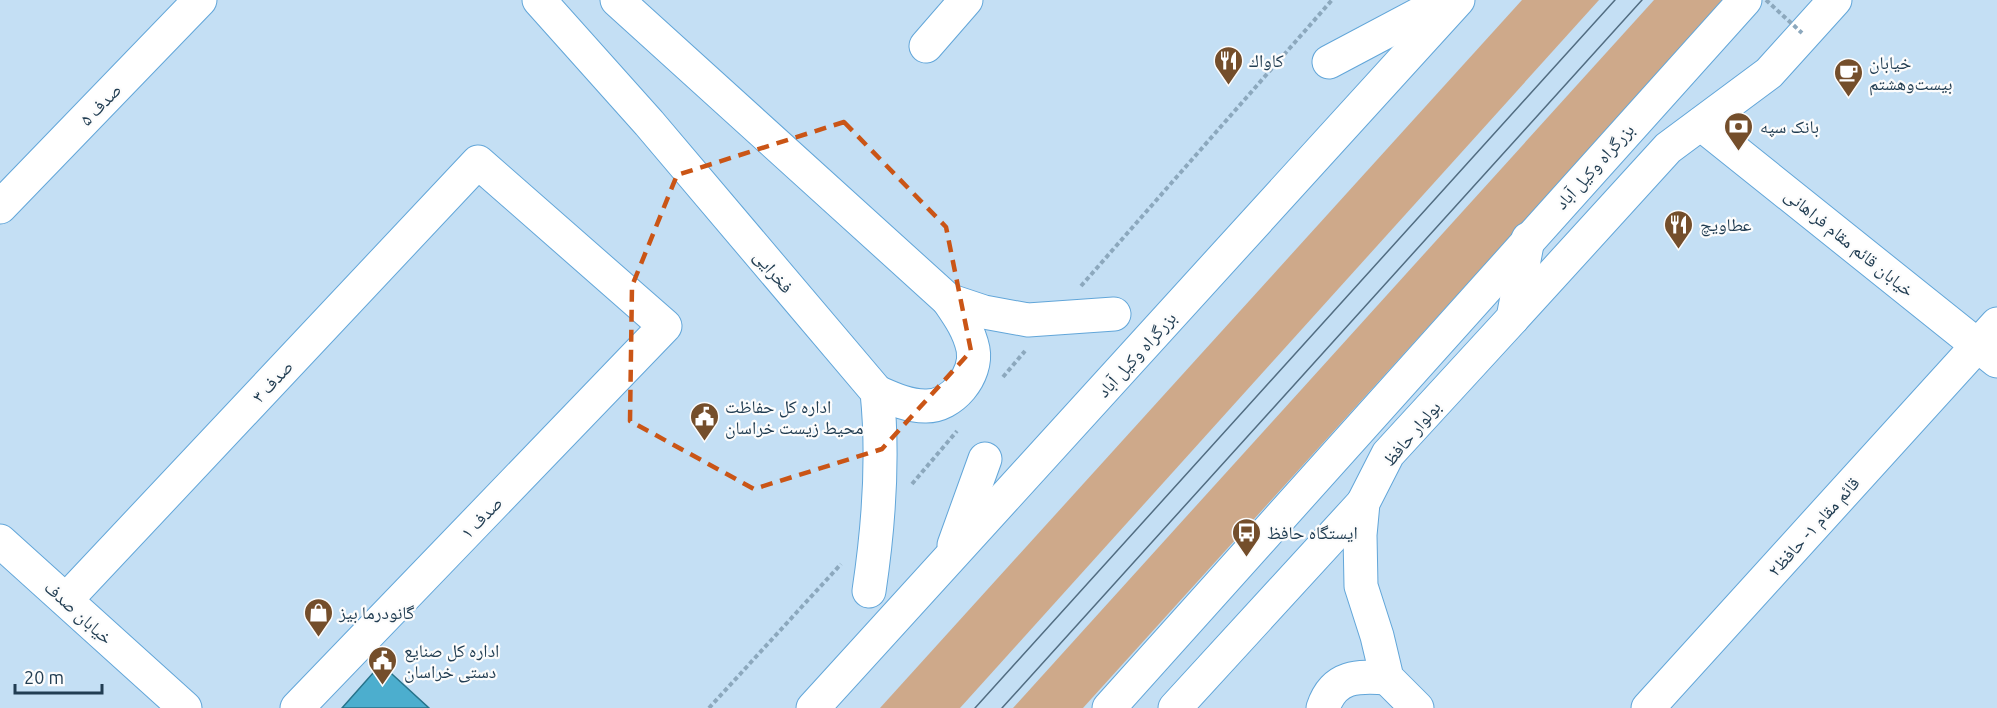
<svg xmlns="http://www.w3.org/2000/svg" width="1997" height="708" font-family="Ubuntu,'Noto Naskh Arabic',sans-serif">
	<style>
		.green { fill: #cea98a }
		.building { fill: #4caece; stroke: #27738b; stroke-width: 1.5 }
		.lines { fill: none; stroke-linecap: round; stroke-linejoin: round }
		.minor-casing { stroke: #62a6d9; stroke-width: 35 }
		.highway-casing { stroke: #62a6d9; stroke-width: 35 }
		.path { stroke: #8ca8bd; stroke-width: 4; stroke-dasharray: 4.5 3; stroke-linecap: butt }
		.minor { stroke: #fff; stroke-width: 33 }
		.highway { stroke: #fff; stroke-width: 33 }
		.tram { stroke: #526d82; stroke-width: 1.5 }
		.path-bridge { stroke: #8ca8bd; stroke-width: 4; stroke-dasharray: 4.5 3; stroke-linecap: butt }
		.marked { fill: none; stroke: #ca5516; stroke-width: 4.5; stroke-dasharray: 12 8; stroke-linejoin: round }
		.labels { text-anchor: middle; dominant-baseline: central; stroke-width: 4.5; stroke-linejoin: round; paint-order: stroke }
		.poi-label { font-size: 18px; fill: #213d52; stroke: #fcfcfc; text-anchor: start }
		.street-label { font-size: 18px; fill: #213d52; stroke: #fcfcfc }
	</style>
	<rect width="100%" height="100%" fill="#c4dff4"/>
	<!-- green -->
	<g class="green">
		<polygon points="1522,0 1599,0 960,708 880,708"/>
		<polygon points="1654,0 1724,0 1083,708 1013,708"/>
	</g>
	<!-- building -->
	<polygon class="building" points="381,664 429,708 342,708"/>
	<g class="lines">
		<defs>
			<g id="minor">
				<path d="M539,0L649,123L877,392C884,459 879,524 869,591"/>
				<polyline points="617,0 948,300 984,312 1028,320 1114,314"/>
				<polyline points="926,46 966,0"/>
				<polyline points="1701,124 1997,361"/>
				<polyline points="0,207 200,0"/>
				<polyline points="1513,318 1668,148 1769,73 1835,0"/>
				<path d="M877,392C893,399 908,406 925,406C952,407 978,375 973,349C969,330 959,316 948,300"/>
				<polyline points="0,541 185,708"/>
				<polyline points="66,600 478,162 665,326 297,708"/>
				<polyline points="1175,708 1363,503"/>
				<path d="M1323,708C1334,675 1358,676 1387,678"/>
				<polyline points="1417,708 1387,678 1377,636 1361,586 1360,535 1363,503 1388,454 1513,318 1528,239"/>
				<polyline points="1648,708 1997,324"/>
			</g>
			<g id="highway">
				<polyline points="1329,62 1446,0"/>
				<polyline points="954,545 985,459"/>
				<polyline points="813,708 1458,0"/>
				<polyline points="1109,708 1745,0"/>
			</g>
		</defs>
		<!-- minor casing -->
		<use href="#minor" class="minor-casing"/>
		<!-- highway casing -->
		<use href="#highway" class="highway-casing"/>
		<!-- path -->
		<g class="path">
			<polyline points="1081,286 1332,0"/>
			<polyline points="1003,377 1025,351"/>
			<polyline points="912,484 957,431"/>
			<polyline points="709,708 841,564"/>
		</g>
		<!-- minor -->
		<use href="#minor" class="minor"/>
		<!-- highway -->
		<use href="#highway" class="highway"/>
		<!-- tram -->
		<g class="tram">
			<polyline points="975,708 1615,0"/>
			<polyline points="1002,708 1642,0"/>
		</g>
		<!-- path-bridge -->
		<polyline class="path-bridge" points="1766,0 1802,33"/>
	</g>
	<!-- marked area -->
	<path class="marked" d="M844,122L946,227L971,351L882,449L754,489L630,421L632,286L677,175Z"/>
	<!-- icons -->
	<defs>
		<symbol id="restaurant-pin" viewBox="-11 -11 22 30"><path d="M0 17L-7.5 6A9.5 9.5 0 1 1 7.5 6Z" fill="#744e2b" stroke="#fcfcfc"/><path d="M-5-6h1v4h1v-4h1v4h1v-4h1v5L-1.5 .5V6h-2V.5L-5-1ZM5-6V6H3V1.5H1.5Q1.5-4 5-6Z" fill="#fff"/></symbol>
		<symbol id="cafe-pin" viewBox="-11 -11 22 30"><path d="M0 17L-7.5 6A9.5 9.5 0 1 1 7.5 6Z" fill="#744e2b" stroke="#fcfcfc"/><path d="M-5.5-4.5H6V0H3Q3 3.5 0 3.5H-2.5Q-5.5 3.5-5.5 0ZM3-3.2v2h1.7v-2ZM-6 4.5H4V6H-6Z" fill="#fff"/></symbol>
		<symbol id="bank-pin" viewBox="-11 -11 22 30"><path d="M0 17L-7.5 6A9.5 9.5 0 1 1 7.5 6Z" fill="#744e2b" stroke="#fcfcfc"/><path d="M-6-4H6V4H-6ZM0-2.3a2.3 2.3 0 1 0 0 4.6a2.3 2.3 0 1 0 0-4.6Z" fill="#fff"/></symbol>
		<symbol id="civic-pin" viewBox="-11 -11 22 30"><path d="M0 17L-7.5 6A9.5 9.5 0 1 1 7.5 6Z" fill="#744e2b" stroke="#fcfcfc"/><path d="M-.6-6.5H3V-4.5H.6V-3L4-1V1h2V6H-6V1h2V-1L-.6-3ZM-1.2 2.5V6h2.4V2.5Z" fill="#fff"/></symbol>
		<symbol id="bus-pin" viewBox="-11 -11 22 30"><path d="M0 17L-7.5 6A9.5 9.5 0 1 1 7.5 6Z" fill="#744e2b" stroke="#fcfcfc"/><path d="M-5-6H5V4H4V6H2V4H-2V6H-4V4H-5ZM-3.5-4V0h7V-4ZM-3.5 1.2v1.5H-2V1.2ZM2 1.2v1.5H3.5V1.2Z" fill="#fff"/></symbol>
		<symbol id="shop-pin" viewBox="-11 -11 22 30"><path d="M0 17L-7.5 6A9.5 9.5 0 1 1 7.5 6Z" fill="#744e2b" stroke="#fcfcfc"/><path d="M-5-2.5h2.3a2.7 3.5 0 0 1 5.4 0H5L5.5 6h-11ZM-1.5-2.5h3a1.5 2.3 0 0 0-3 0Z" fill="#fff"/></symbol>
	</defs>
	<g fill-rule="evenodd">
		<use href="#restaurant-pin" x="1212" y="44" width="33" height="45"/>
		<use href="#cafe-pin" x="1832" y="56" width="33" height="45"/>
		<use href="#bank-pin" x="1722" y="110" width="33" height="45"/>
		<use href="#restaurant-pin" x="1662" y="208" width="33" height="45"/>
		<use href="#civic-pin" x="688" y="400" width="33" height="45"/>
		<use href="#bus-pin" x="1230" y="516" width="33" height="45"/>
		<use href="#shop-pin" x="302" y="596" width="33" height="45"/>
		<use href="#civic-pin" x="366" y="644" width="33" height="45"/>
	</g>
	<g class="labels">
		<!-- poi labels -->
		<g class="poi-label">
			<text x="1249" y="60">كاواك</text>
			<text x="1869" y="62">خیابان<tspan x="1869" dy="21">بیست‌و‌هشتم</tspan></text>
			<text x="1760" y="126">بانک سپه</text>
			<text x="1700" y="224">عطاویچ</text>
			<text x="725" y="406">اداره کل حفاظت<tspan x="725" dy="21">محیط زیست خراسان</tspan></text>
			<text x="1267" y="532">ایستگاه حافظ</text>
			<text x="339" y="612">گانودرما بیز</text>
			<text x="404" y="650">اداره کل صنایع<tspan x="404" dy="21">دستی خراسان</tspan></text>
		</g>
		<!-- street labels -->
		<g class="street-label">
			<text transform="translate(100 104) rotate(-46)">صدف ۵</text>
			<text transform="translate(1594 166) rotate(-48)">بزرگراه وکیل آباد</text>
			<text transform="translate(1850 242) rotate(39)">خیابان قائم مقام فراهانی</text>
			<text transform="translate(774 271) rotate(50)">فخرایی</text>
			<text transform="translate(1136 354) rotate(-48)">بزرگراه وکیل آباد</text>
			<text transform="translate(272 381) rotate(-47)">صدف ۳</text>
			<text transform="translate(1411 433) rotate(-50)">بولوار حافظ</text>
			<text transform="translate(481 517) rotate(-46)">صدف ۱</text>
			<text transform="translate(1813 526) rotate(-48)">قائم مقام ۱- حافظ۲</text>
			<text transform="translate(79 612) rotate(42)">خیابان صدف</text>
		</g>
	</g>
	<!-- scale -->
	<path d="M15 684v9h87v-9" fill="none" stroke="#213d52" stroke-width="3"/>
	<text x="24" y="684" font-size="18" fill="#213d52" stroke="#fcfcfc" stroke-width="4.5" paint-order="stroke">20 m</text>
</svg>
